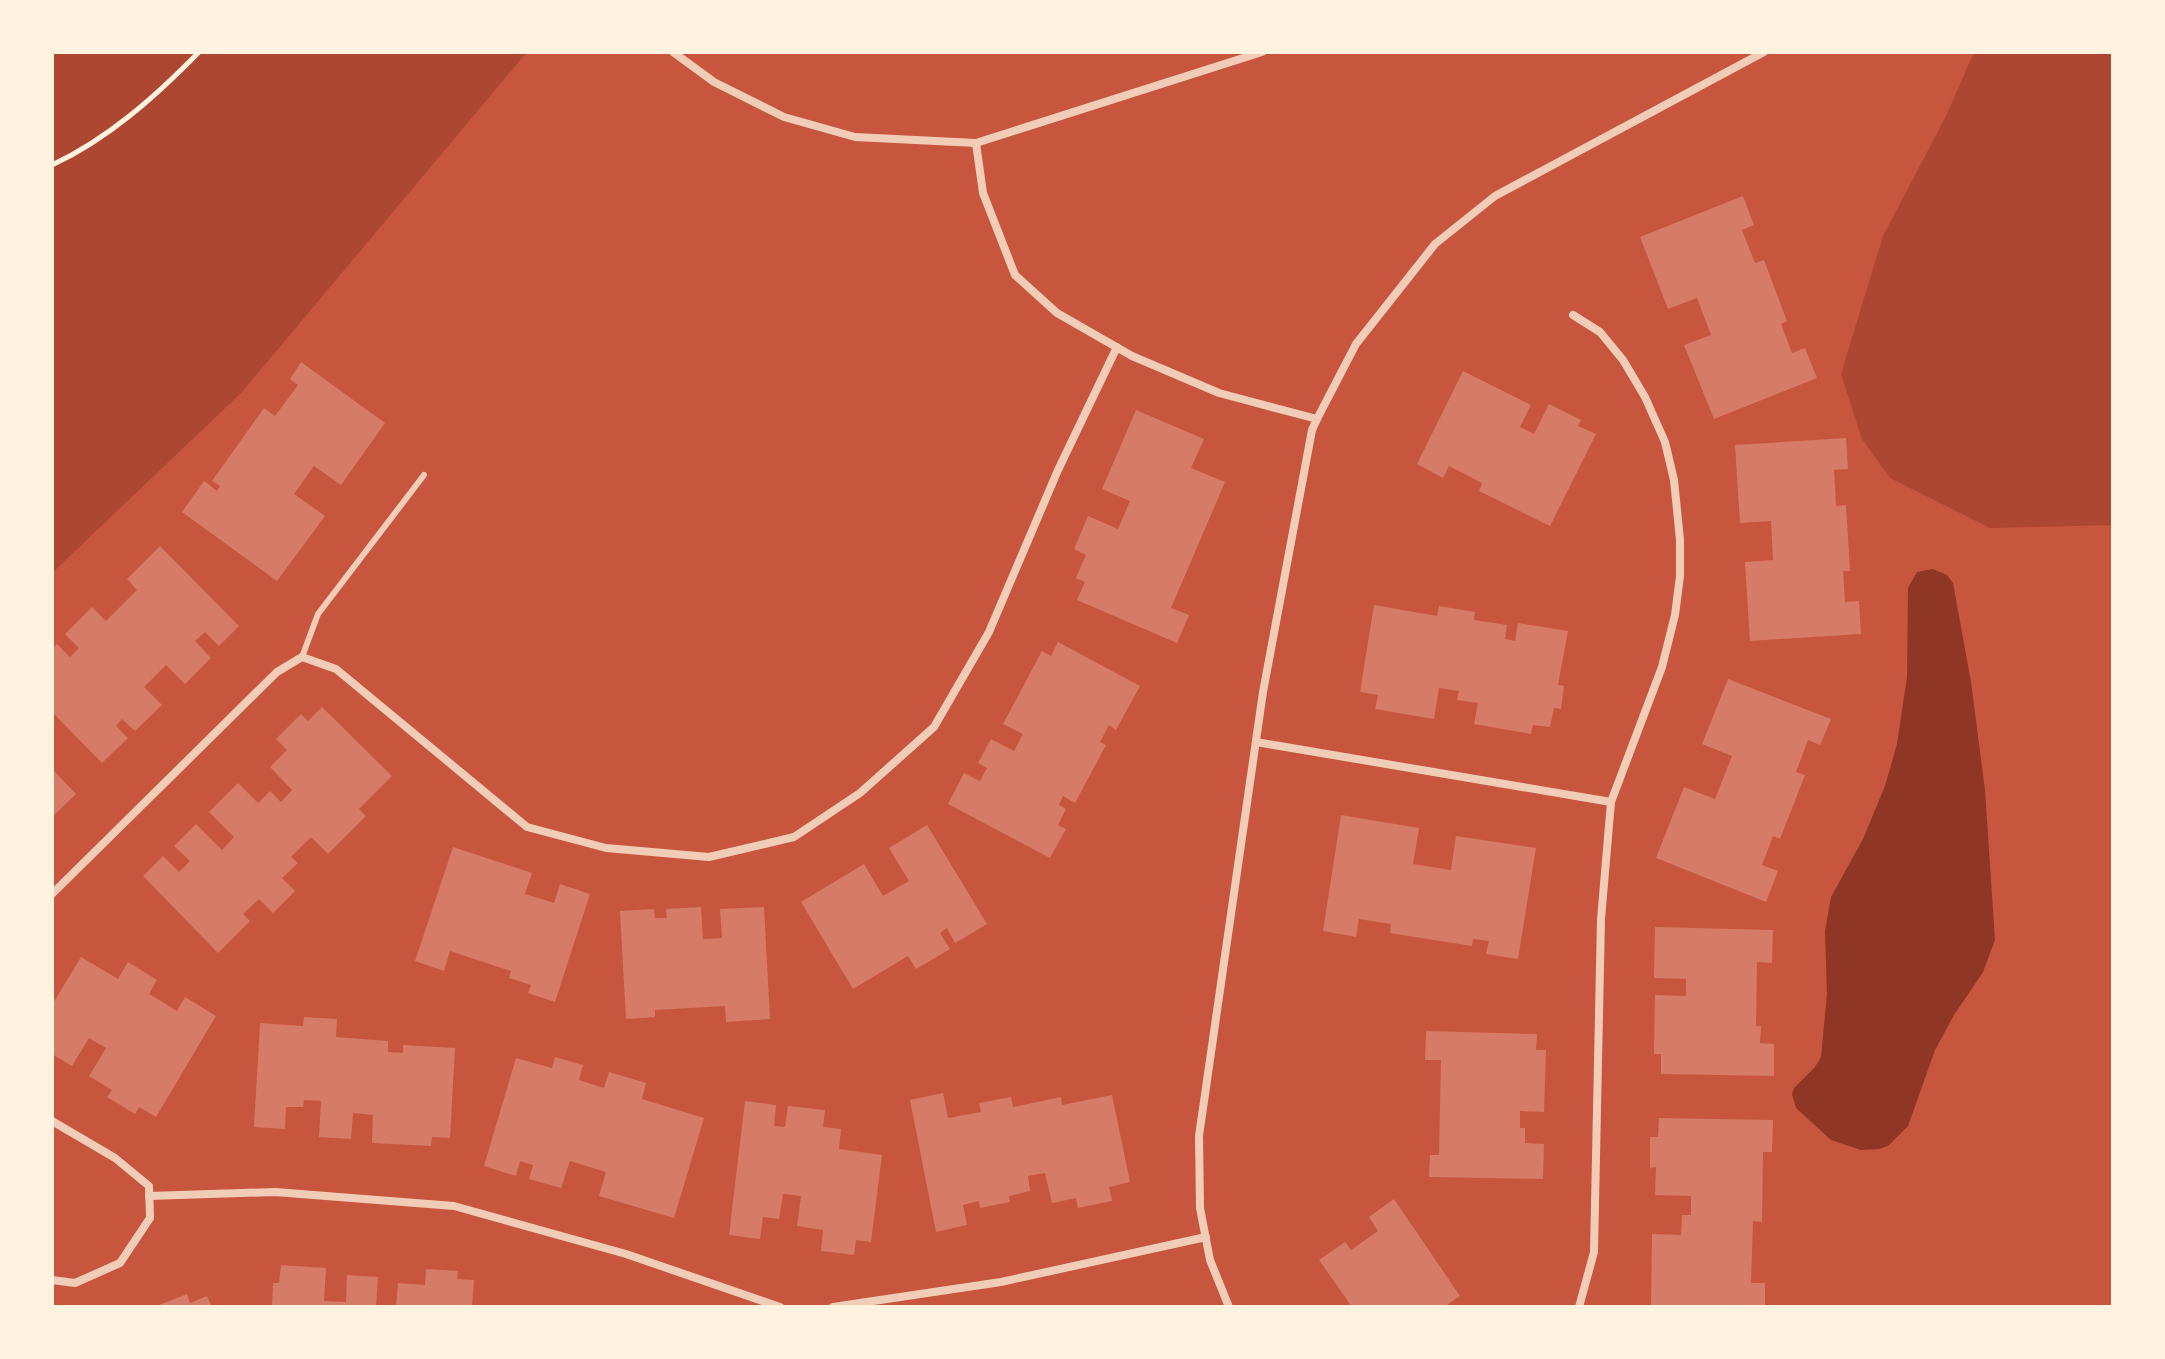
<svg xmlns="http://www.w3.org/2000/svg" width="2165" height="1359" font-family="Helvetica,sans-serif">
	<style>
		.green { fill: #ae4732 }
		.water { fill: #8f3625 }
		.building { fill: #d67c66 }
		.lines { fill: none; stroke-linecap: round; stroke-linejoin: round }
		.path { stroke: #fff3e0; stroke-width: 5 }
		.service { stroke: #f1ccb7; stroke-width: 6 }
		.minor { stroke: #f1ccb7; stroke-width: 8 }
	</style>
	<rect width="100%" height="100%" fill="#c8553d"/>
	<!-- green -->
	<g class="green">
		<polygon points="52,52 527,52 242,392 52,573"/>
		<polygon points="1974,52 2113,52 2113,525 1990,528 1890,478 1862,439 1841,374 1883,236 1946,116"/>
	</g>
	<!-- water -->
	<polygon class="water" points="1933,569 1947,575 1953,583 1971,682 1985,790 1995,940 1983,972 1954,1015 1935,1050 1908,1126 1888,1146 1879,1149 1861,1150 1831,1140 1796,1108 1792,1094 1794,1088 1815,1067 1821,1057 1827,994 1825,931 1831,897 1863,839 1885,786 1897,744 1907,677 1908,588 1917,572"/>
	<!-- building -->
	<g class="building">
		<polygon points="1743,196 1754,225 1742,230 1755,263 1764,260 1787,321 1781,324 1792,353 1805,348 1817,378 1714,419 1684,345 1711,335 1697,298 1668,309 1640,237"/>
		<polygon points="301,362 385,423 341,485 314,466 294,494 325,516 277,581 182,512 204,481 217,491 220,486 212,481 264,408 275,416 298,385 290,379"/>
		<polygon points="1463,371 1531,405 1520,427 1534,434 1549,404 1581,420 1578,426 1596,434 1550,526 1479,491 1482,483 1449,466 1443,478 1417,464"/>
		<polygon points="1136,410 1204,439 1191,468 1225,482 1171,608 1189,615 1177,643 1077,600 1085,582 1076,578 1086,555 1074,549 1088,516 1118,529 1130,501 1102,489"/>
		<polygon points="1846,438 1848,469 1834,470 1836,506 1846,505 1850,571 1843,571 1845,602 1859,601 1861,634 1750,641 1745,562 1773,560 1771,521 1740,523 1735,445"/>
		<polygon points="160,546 239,626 219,646 205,632 195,641 211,658 185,684 166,665 144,687 162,705 135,731 122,719 116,726 128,738 102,763 52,712 52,649 57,644 70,657 79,648 65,634 92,607 106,621 137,590 127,579"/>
		<polygon points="1374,605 1437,616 1439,606 1475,612 1474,620 1507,625 1505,639 1515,641 1518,623 1568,631 1558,685 1564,686 1561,709 1554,708 1550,727 1533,725 1531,734 1474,724 1478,703 1457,700 1459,691 1439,688 1434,719 1375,709 1378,695 1360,692"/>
		<polygon points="1058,642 1140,686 1116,730 1109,725 1100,742 1106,745 1075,803 1063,796 1059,805 1066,809 1058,825 1066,829 1050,858 948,804 964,773 980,781 987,768 978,763 991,739 1014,751 1023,734 1003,724 1042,651 1051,656"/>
		<polygon points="1728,679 1831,719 1820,745 1808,740 1796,772 1805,775 1780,839 1773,836 1762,865 1778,871 1766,902 1656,858 1684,787 1715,799 1732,756 1702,744"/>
		<polygon points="322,707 392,776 359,809 366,816 328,854 311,837 291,857 298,863 282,878 295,891 273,913 259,899 243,914 250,921 218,953 143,876 163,856 179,872 190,861 174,846 196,824 222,850 234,837 209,812 238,783 258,803 270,791 281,802 292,790 270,767 287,750 276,739 301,714 308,721"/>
		<polygon points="52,769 76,794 52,817"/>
		<polygon points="1341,815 1419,828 1413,864 1451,870 1456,836 1536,848 1518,959 1486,954 1489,941 1473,939 1472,946 1390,933 1391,924 1359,919 1356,937 1323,931"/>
		<polygon points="927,825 987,924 955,943 947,928 940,933 950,949 916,969 908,956 853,989 801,902 864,864 883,896 909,881 889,848"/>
		<polygon points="453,847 532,873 525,894 554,903 560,884 590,894 555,1002 528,993 531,985 509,978 511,971 450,951 444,971 415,961"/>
		<polygon points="701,907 703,939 722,938 720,909 764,907 770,1019 726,1022 725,1006 655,1010 655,1017 626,1019 620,911 654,909 655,918 667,918 666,909"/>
		<polygon points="1655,927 1773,930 1772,963 1757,962 1756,1026 1761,1026 1760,1043 1774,1044 1774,1076 1661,1074 1661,1054 1654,1054 1655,995 1686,996 1686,979 1654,978"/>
		<polygon points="81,957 118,979 128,962 157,980 149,994 177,1011 185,997 216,1016 156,1117 139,1107 135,1114 107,1097 112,1090 89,1076 106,1048 89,1038 72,1066 52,1054 52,1005"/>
		<polygon points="304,1017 337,1019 336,1037 388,1041 388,1052 403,1053 403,1045 455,1048 450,1138 432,1137 431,1146 372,1143 373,1115 353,1113 351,1139 319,1137 321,1101 304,1100 303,1107 286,1107 285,1129 254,1127 260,1023 303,1026"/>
		<polygon points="1426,1031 1537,1034 1536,1050 1546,1050 1544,1112 1520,1111 1520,1128 1525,1128 1525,1143 1544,1144 1543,1179 1429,1177 1430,1155 1439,1155 1441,1060 1425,1060"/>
		<polygon points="555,1057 583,1065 579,1080 604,1088 609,1072 646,1083 642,1099 704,1118 674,1218 599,1196 606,1172 570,1161 561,1188 529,1179 533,1165 520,1161 516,1176 484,1166 516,1058 552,1068"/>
		<polygon points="943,1093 948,1118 981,1112 979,1103 1011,1097 1013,1107 1061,1097 1062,1105 1112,1095 1130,1182 1109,1187 1112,1201 1078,1208 1076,1198 1052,1203 1045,1173 1028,1176 1030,1191 1009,1196 1010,1202 980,1208 979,1201 963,1205 967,1225 936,1232 910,1100"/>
		<polygon points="745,1101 776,1105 774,1126 785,1127 788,1106 825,1110 823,1127 841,1129 839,1149 882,1155 871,1242 856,1240 854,1255 821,1251 823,1230 797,1226 801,1196 783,1194 779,1219 763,1217 760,1239 729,1235"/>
		<polygon points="1659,1118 1773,1120 1772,1152 1763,1152 1762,1222 1753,1221 1751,1283 1765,1283 1765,1307 1651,1307 1652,1234 1681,1235 1682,1215 1691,1215 1691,1196 1655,1195 1656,1167 1650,1168 1650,1137 1658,1137"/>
		<polygon points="1394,1199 1460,1296 1444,1307 1352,1307 1319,1260 1345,1242 1351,1250 1378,1231 1369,1217"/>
		<polygon points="281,1265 326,1268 324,1301 346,1302 347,1275 378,1277 376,1307 272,1307 273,1283 279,1283"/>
		<polygon points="426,1269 458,1271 457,1279 474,1280 472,1307 396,1307 398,1283 425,1285"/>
		<polygon points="187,1294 190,1303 207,1296 212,1307 154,1307"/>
	</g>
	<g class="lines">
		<!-- path -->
		<path class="path" d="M52,165C108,139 156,96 199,52"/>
		<!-- service -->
		<polyline class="service" points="302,657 318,614 424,475"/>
		<!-- minor -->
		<g class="minor">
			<polyline points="673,52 714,82 784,117 855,137 976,143 1262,52"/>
			<polyline points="976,143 983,193 1015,275 1057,313 1132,356 1219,393 1317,419"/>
			<polyline points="1573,315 1600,332 1623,360 1645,397 1665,442 1674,480 1680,540 1680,576 1675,615 1662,667 1611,802 1601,919 1594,1252 1579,1307"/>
			<polyline points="1256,742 1611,802"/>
			<polyline points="52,894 277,672 302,657 336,669 527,827 606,848 709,857 794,837 860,793 934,727 989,632 1058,470 1117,347"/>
			<polyline points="52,1121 115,1158 149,1186 150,1218 120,1263 75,1283 52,1280"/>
			<polyline points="149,1196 275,1192 454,1206 626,1254 780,1307"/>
			<polyline points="833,1307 1001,1282 1206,1237"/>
			<polyline points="1229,1307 1210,1260 1200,1208 1199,1136 1263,692 1312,430 1317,419 1356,344 1435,244 1495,196 1764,52"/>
		</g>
	</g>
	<!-- border -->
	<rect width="2165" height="1359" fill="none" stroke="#fff3e0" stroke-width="108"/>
</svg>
